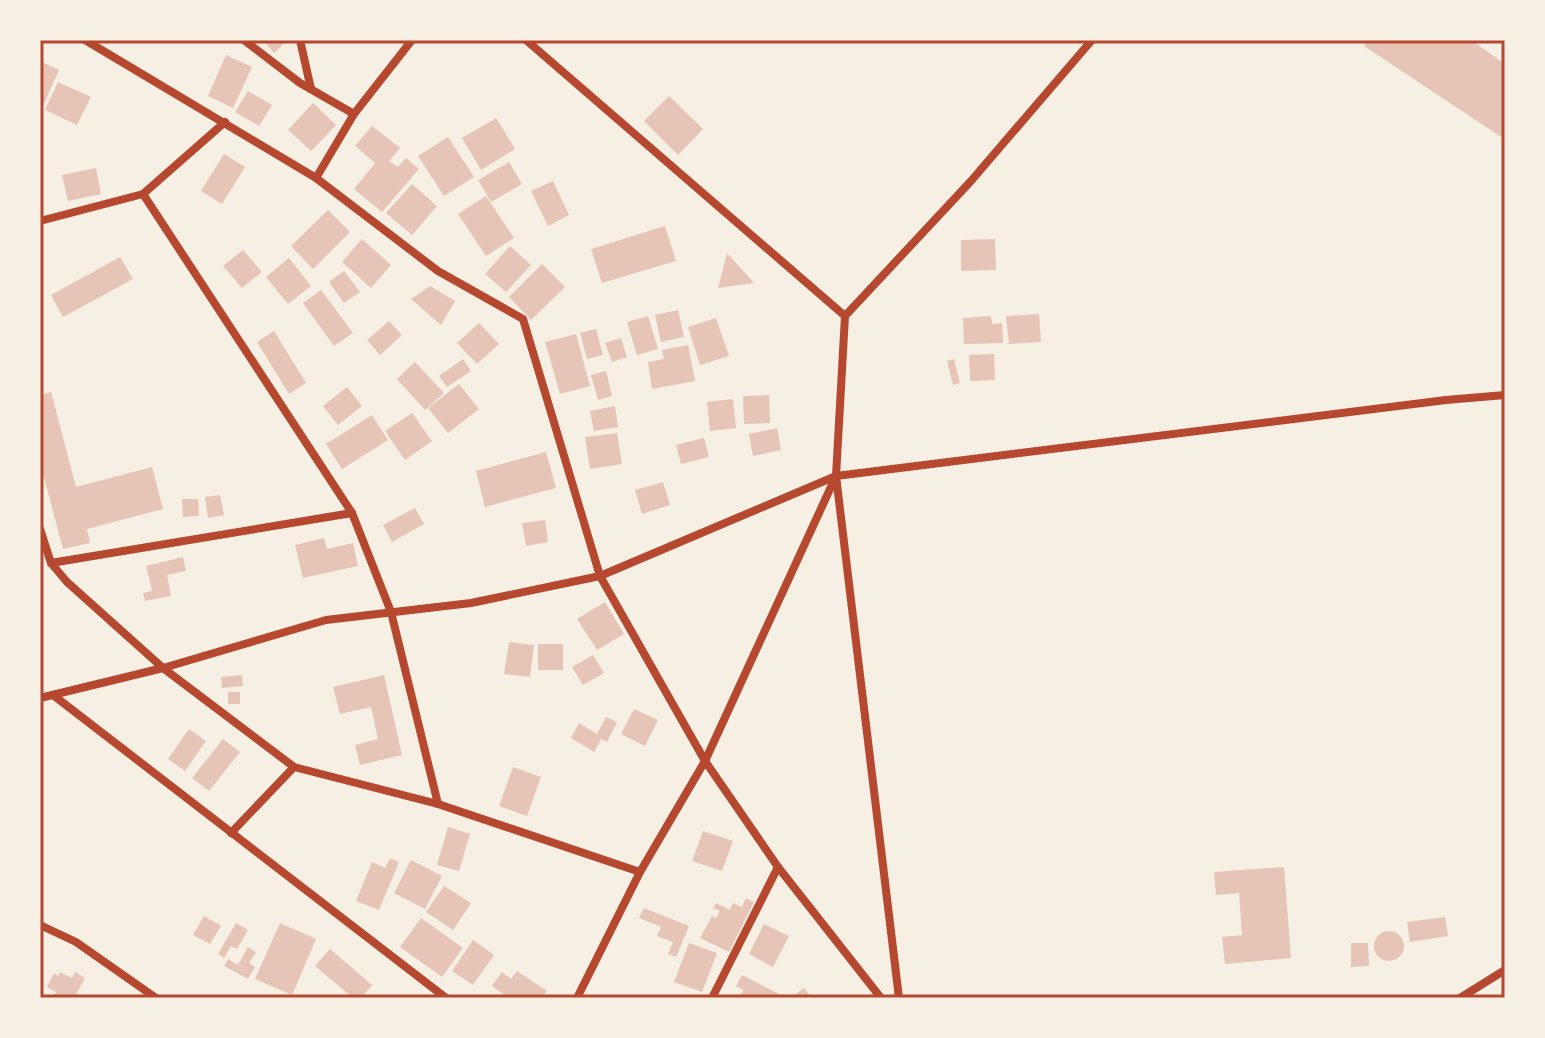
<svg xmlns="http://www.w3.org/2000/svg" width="1545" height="1038" font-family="'PT Serif',serif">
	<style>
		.building { fill: #e6c5b7 }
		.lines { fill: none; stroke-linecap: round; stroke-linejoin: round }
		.minor { stroke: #b5482f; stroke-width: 8 }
		.neatline { fill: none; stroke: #b5482f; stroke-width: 3 }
	</style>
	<rect width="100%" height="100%" fill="#f6efe4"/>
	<!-- building -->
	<g class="building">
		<polygon points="263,40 288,40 274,53"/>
		<polygon points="1368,40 1471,40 1505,64 1505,136 1501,137 1364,46"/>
		<polygon points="226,55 252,67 233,108 208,96"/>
		<polygon points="40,61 59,70 43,106 40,104"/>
		<polygon points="58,82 91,97 77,125 45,110"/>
		<polygon points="248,91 272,105 259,126 235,112"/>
		<polygon points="669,96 703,129 678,155 644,121"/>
		<polygon points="313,103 336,125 311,151 288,130"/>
		<polygon points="496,118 515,149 481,170 462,138"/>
		<polygon points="372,126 400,148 389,161 398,167 406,158 419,169 382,212 354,189 375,163 355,146"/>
		<polygon points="448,137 474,177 444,196 418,156"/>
		<polygon points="224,154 245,167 222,204 201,191"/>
		<polygon points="509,162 522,184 491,202 478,180"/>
		<polygon points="96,168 101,194 68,201 62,175"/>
		<polygon points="553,181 569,215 548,226 531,191"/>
		<polygon points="412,184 437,206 412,235 386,213"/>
		<polygon points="486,196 514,238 486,256 458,214"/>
		<polygon points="328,210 350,232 313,269 291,246"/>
		<polygon points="665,226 676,261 602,283 591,249"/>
		<polygon points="362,239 391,265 371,288 342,262"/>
		<polygon points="995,239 996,270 961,271 961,240"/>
		<polygon points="510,246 531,265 506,292 485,274"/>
		<polygon points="243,250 262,272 242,288 223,266"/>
		<polygon points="727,253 754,283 718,288"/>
		<polygon points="120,257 133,279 63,317 51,295"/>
		<polygon points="289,258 311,286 288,304 266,277"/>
		<polygon points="542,264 565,287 531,320 509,297"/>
		<polygon points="344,271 360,292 344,303 329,282"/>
		<polygon points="430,286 455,301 441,325 411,299"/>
		<polygon points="321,290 353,333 334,346 303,303"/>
		<polygon points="678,310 684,337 661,342 655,315"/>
		<polygon points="1039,314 1041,342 1009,344 1006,316"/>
		<polygon points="648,316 658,349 637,355 627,322"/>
		<polygon points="991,316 992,324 1002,323 1003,343 964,344 963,318"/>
		<polygon points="716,318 729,356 700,365 688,327"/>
		<polygon points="389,321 402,335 380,355 367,340"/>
		<polygon points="479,323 499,344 477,364 457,343"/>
		<polygon points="596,329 603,355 587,359 580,333"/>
		<polygon points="274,331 306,383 289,394 257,342"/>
		<polygon points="576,334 590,386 560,394 545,342"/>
		<polygon points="621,338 627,357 612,362 605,343"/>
		<polygon points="688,345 695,381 652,389 648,362 664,359 662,350"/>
		<polygon points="994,354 995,380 970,381 969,355"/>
		<polygon points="463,359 471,371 447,387 439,376"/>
		<polygon points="954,359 960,383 953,385 947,361"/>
		<polygon points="415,362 444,393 425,410 397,379"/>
		<polygon points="606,371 612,396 598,400 591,375"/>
		<polygon points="459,384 479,409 448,433 428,408"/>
		<polygon points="347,387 362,406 338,425 323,406"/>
		<polygon points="51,392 76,487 152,467 163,509 87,529 90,543 63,549 40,462 40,395"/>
		<polygon points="769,395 770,423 744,424 743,396"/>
		<polygon points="733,399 736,428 710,431 707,402"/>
		<polygon points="615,406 618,427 594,431 590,411"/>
		<polygon points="412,413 432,441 405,460 385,431"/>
		<polygon points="372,415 388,440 342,469 326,444"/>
		<polygon points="777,428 781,450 753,456 749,434"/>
		<polygon points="617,433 622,464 590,469 585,437"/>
		<polygon points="704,438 709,457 681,464 676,445"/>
		<polygon points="546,452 556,488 485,507 476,471"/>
		<polygon points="663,482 670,505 642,514 635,490"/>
		<polygon points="220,495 224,515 208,518 205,497"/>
		<polygon points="182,499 198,499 199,516 183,517"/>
		<polygon points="415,508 424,524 392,542 383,525"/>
		<polygon points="545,520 548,542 526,546 522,523"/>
		<polygon points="324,538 327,549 353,543 358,566 303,578 295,545"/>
		<polygon points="183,557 186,571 167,575 171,596 145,601 143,593 152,591 146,566"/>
		<polygon points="605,602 624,634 597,650 577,619"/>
		<polygon points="509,642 534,645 530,677 504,674"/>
		<rect x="538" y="644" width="25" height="26"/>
		<polygon points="593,655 604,673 583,685 572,667"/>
		<polygon points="242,675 243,686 222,688 221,677"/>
		<polygon points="384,675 402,755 360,765 355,745 378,739 371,707 340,714 333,687"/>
		<rect x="228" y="692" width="12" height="12"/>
		<polygon points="634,709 658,720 645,746 621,734"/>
		<polygon points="606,717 617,722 607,742 601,739 594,752 571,738 579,723 597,734"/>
		<polygon points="189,729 206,741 185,771 168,759"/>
		<polygon points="223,739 240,752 209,791 192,778"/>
		<polygon points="513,767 541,777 527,816 499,806"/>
		<polygon points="448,827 470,834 459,871 437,865"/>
		<polygon points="703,831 733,841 722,871 692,861"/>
		<polygon points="390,858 399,862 379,910 356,901 372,862 385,868"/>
		<polygon points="411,860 442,876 425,909 394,893"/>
		<polygon points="1284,867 1291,958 1225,964 1222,937 1242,935 1239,893 1216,895 1214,872"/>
		<polygon points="444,886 471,903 453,930 426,912"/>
		<polygon points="746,898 754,902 729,952 700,938 712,916 716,918 720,911 713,908 716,903 730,910 733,903 742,907"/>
		<polygon points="644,908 689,926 676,957 668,954 673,942 657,936 661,927 639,918"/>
		<polygon points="204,916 221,926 210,944 193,935"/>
		<polygon points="1445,917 1448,936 1410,942 1407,922"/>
		<polygon points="421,918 463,948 442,977 400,947"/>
		<polygon points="236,923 248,930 237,949 231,946 224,958 218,954"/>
		<polygon points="280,923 316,939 292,995 255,979"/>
		<polygon points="764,924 789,936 773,967 749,954"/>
		<circle cx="1389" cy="946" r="15"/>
		<polygon points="473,940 494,955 473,985 452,971"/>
		<polygon points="689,943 717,953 702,992 674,982"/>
		<polygon points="1351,943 1368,943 1369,966 1351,967"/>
		<polygon points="248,947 256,952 249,963 255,967 248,979 224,966 228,959 238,965"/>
		<polygon points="330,949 372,985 361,998 353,998 315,966"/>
		<polygon points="517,971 547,991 542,998 509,998 492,986 502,972 511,979"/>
		<polygon points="60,972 72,978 75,972 85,978 74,998 59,998 54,995 56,992 47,987 54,973 58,976"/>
		<polygon points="742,975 787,998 739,998 743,990 736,986"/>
		<polygon points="804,988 811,997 791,998"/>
	</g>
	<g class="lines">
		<!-- minor -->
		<g class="minor">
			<polyline points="85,40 316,178 438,271 523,319 600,576 705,761 778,867 881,998"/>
			<polyline points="244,40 300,83 354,114"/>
			<polyline points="300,40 311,89"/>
			<polyline points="526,40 845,316 971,181 1092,40"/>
			<polyline points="225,122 143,194 352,513 391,612 438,804"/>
			<polyline points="316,178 354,114 412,40"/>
			<polyline points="40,221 143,194"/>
			<polyline points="845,316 836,476 899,998"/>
			<polyline points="40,529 51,563 67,582 163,668 294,767 438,804 640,872"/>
			<polyline points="51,563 352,513"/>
			<polyline points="53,695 446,998"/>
			<polyline points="40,698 163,668 326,620 471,603 600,576 836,476 1446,400 1505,395"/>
			<polyline points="231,833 294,767"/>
			<polyline points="40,925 76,942 156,998"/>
			<polyline points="577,998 640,872 705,761 836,476"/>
			<polyline points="712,998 778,867"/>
			<polyline points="1460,998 1505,970"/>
		</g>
	</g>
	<!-- border -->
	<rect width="1545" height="1038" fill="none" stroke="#f6efe4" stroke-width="84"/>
	<rect x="42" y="42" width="1461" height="954" class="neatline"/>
</svg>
